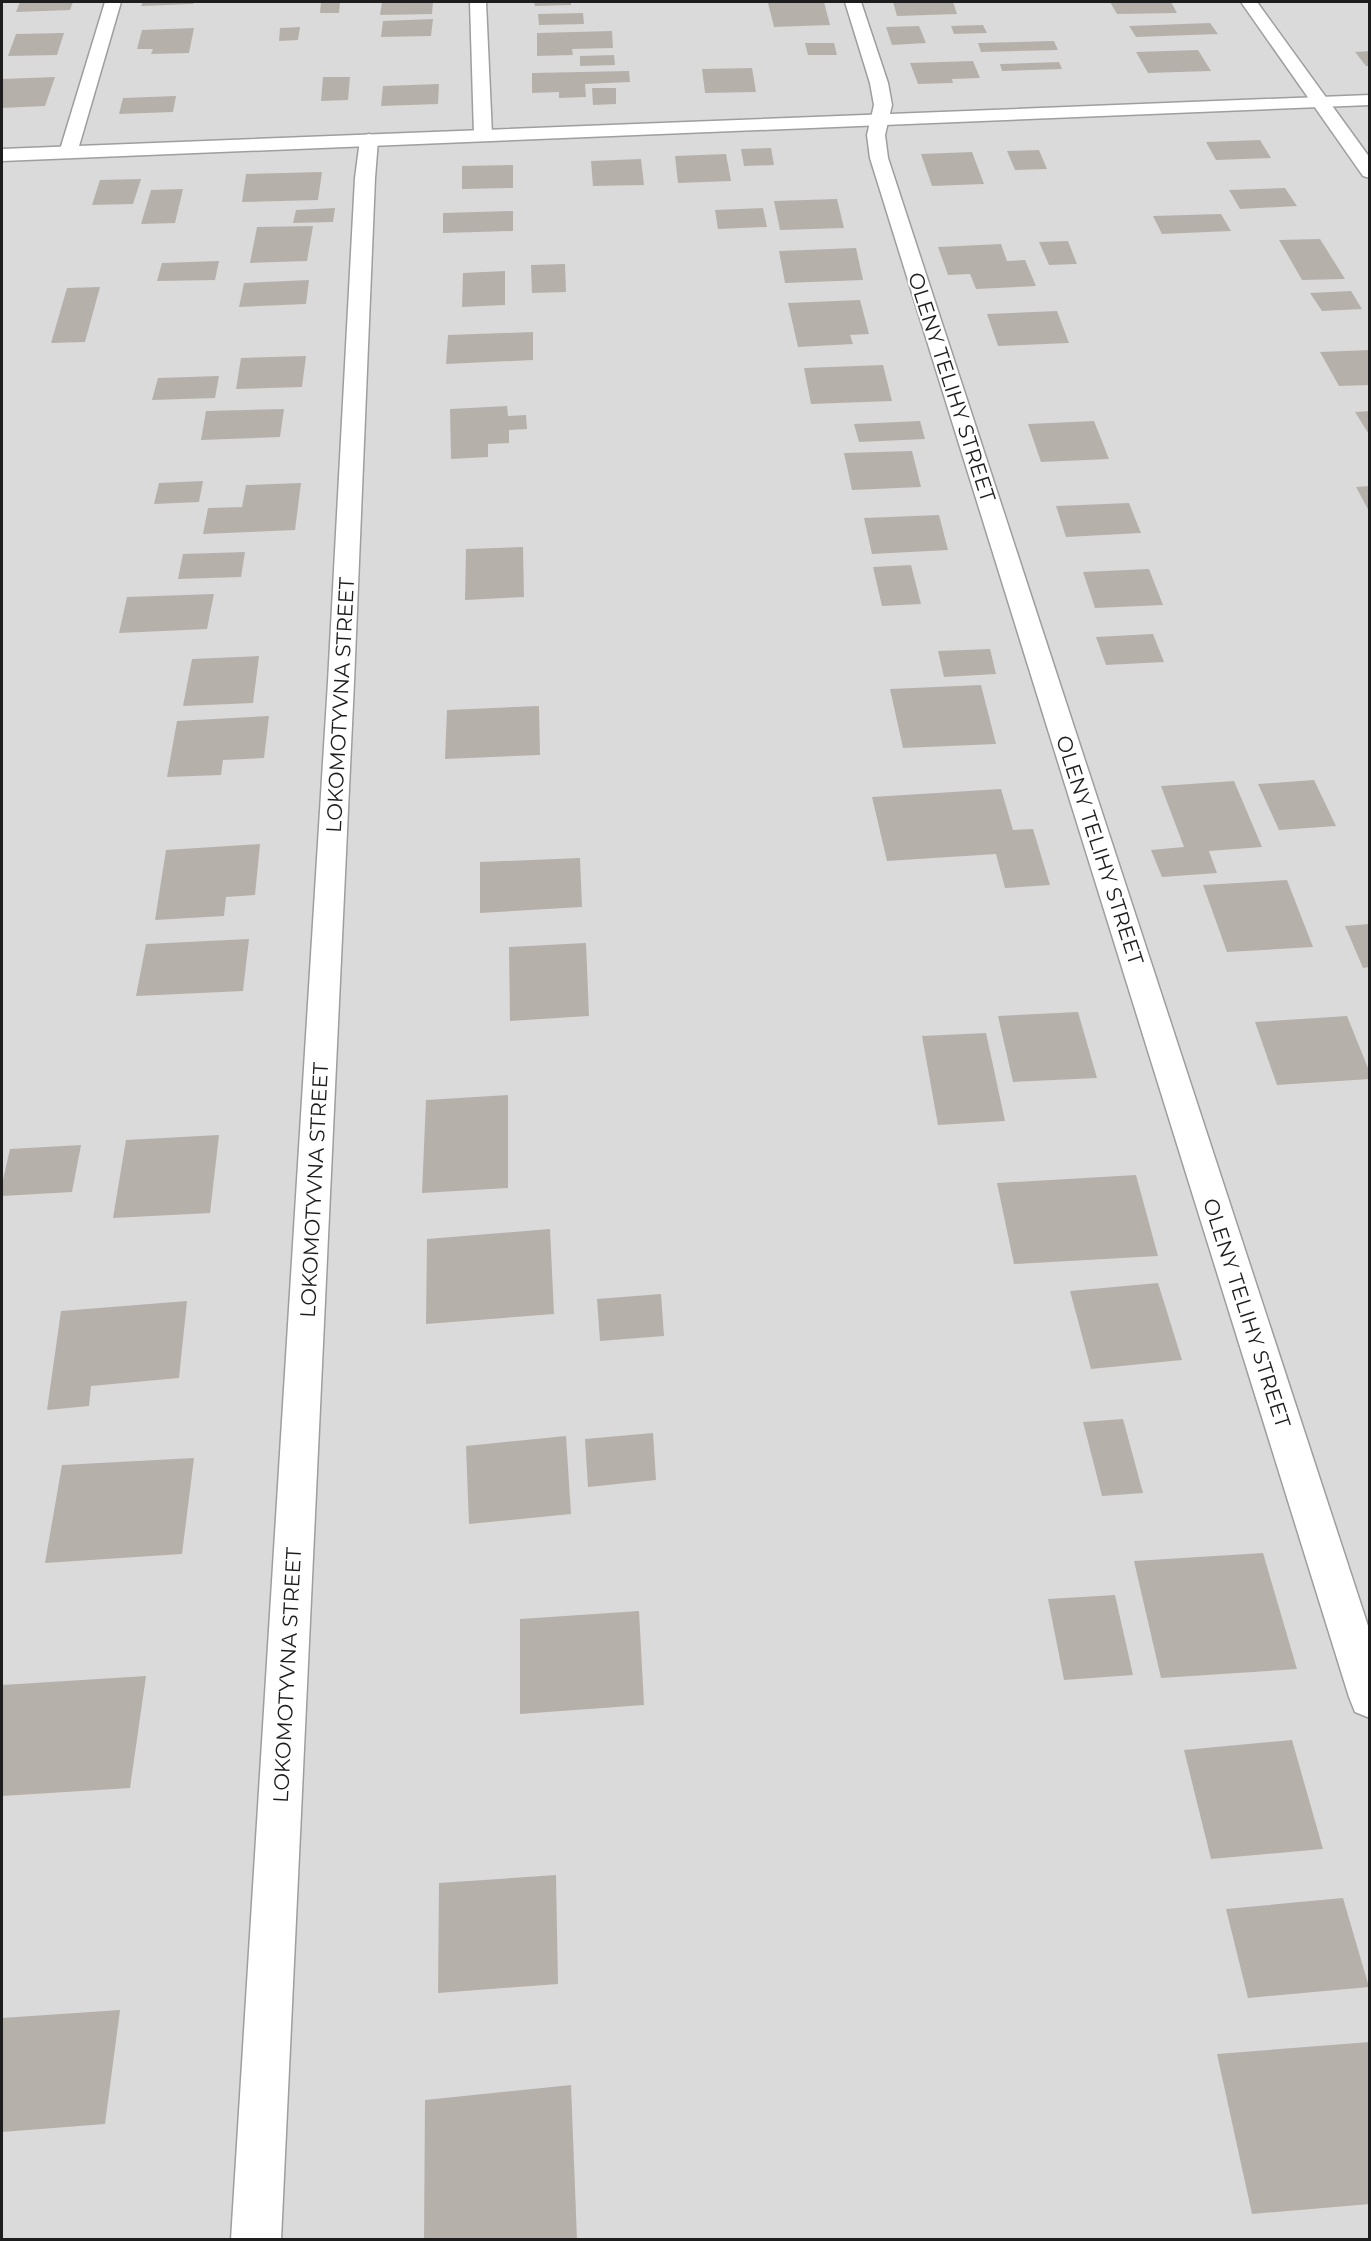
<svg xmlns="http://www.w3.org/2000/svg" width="1371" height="2241" font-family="Montserrat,sans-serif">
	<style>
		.residential { fill: #dbdada }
		.building { fill: #b5b1aa }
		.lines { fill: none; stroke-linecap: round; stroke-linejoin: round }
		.minor-casing { stroke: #9e9e9e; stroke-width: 3 }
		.tertiary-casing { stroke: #9e9e9e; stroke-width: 3 }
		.minor { fill: #fff; fill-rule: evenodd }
		.tertiary { fill: #fff; fill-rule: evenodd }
		.labels { text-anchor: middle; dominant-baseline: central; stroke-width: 4.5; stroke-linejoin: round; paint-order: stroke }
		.street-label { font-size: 21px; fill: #1d1d1d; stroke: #fff }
	</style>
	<rect width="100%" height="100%" fill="#edebe4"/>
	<!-- residential -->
	<rect class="residential" x="2" y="2" width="1367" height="2237"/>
	<!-- building -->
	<g class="building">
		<polygon points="20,2 73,2 70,10 16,12"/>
		<polygon points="143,2 194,2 193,4 141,6"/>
		<polygon points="321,2 340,2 339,13 320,13"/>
		<polygon points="382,2 433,2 432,14 380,15"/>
		<polygon points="534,2 571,2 571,5 535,6"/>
		<polygon points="824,2 830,25 774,27 768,3"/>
		<polygon points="893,2 953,2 957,14 897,16"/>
		<polygon points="1110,2 1171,2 1177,13 1117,14"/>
		<polygon points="583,13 584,24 539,25 538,14"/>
		<polygon points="433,19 431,36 381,37 383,21"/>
		<polygon points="1210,23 1218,34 1136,37 1129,26"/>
		<polygon points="983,25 987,33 954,34 951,26"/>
		<polygon points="919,26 926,43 892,45 886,27"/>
		<polygon points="300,27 298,40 279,41 280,28"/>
		<polygon points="194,28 189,53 151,54 153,49 137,49 142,30"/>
		<polygon points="612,31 613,48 572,49 573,55 537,56 537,33"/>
		<polygon points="64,33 57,55 8,56 16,34"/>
		<polygon points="1054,41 1058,50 981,52 978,43"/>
		<polygon points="805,43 834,43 837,55 808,55"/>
		<polygon points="1198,50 1211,71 1148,73 1136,52"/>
		<polygon points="1370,51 1370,66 1366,66 1355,52"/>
		<polygon points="614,55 615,65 580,66 580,56"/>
		<polygon points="973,61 980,78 952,79 953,83 918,84 910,63"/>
		<polygon points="1059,62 1062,69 1002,71 1000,64"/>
		<polygon points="752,68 756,92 705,93 702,69"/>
		<polygon points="629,71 630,82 585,84 586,97 559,98 559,92 532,93 532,73"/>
		<polygon points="55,77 45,106 2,108 2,79"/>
		<polygon points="323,77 350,77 348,100 321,101"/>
		<polygon points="439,84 438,104 381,106 383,86"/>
		<polygon points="592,88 616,88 616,104 593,105"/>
		<polygon points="176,96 173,112 119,114 123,98"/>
		<polygon points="1260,140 1271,158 1216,160 1206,142"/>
		<polygon points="771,148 774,165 744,166 741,149"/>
		<polygon points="1039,150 1047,169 1015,170 1007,151"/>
		<polygon points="972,152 984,184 932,186 921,154"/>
		<polygon points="726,154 731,181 678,183 675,156"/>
		<polygon points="641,159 644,185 593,186 591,161"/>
		<polygon points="513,165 513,188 462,189 462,166"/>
		<polygon points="322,172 318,200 242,202 246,174"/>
		<polygon points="141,179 133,204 92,205 100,180"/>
		<polygon points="1285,188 1297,206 1240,209 1229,190"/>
		<polygon points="183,189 175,223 141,224 151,190"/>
		<polygon points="837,199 844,228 780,230 774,201"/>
		<polygon points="335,208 333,222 293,223 296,210"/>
		<polygon points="763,208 767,227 718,229 715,210"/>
		<polygon points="513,211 513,231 443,233 443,213"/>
		<polygon points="1221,214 1231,231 1162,234 1153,216"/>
		<polygon points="313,226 307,261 250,263 257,227"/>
		<polygon points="1320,239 1345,279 1302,280 1279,240"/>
		<polygon points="1068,241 1077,264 1049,265 1039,242"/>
		<polygon points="1001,244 1007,261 1025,260 1036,286 976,289 970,274 948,275 938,247"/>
		<polygon points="856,248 863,280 785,283 779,251"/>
		<polygon points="219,261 215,280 157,281 162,263"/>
		<polygon points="565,264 566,292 532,293 531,265"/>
		<polygon points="505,271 505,305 462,307 463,273"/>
		<polygon points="309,280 306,304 239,307 244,283"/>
		<polygon points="100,287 85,342 51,343 67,288"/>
		<polygon points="1351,291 1362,309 1322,311 1310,293"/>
		<polygon points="860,300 869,334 850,335 853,344 798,347 788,303"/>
		<polygon points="1057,311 1069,343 998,346 987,314"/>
		<polygon points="533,332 533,360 446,364 448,335"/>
		<polygon points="1370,350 1370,385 1339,386 1320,352"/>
		<polygon points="306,356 302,387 236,389 241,358"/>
		<polygon points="883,365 892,401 811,404 804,368"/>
		<polygon points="219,376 215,398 152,400 158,378"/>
		<polygon points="507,406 508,416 526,415 527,429 509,430 509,443 488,444 488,457 451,459 450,409"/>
		<polygon points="284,409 280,437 201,440 206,411"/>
		<polygon points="1370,411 1370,436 1355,412"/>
		<polygon points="920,421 925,439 859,442 854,424"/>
		<polygon points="1094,421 1109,459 1041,462 1028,424"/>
		<polygon points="912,451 921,487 852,490 844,453"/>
		<polygon points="203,481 199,502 154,504 159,483"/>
		<polygon points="301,483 295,530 203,534 208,508 242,507 246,485"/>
		<polygon points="1370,486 1370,513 1356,487"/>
		<polygon points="1129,503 1141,533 1066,537 1056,506"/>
		<polygon points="939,515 948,550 872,554 864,518"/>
		<polygon points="523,547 524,597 465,600 466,549"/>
		<polygon points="245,552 241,577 178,579 183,554"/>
		<polygon points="911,565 921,604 882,606 873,567"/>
		<polygon points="1149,569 1163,605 1095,608 1083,572"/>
		<polygon points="214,594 207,629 119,633 127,597"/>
		<polygon points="1153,634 1164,662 1106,665 1096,637"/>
		<polygon points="990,649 996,674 944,677 938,651"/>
		<polygon points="259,656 253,703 183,706 192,659"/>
		<polygon points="981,685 996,744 903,748 890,689"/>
		<polygon points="539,706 540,755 445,759 447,710"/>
		<polygon points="269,716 264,758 223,760 221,775 167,777 177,721"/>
		<polygon points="1314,780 1336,826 1279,830 1258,784"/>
		<polygon points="1234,781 1262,847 1209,851 1217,873 1162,877 1151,850 1184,847 1161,786"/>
		<polygon points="1001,789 1013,830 1033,829 1050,885 1005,888 996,854 887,861 872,797"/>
		<polygon points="260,844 255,895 226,897 224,916 155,920 166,850"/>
		<polygon points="580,858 582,907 480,913 480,862"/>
		<polygon points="1287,880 1313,947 1227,952 1203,885"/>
		<polygon points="1370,924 1370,967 1363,968 1345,926"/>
		<polygon points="249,939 243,991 136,996 146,944"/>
		<polygon points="586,943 589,1016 510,1021 509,947"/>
		<polygon points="1078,1012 1097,1078 1013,1082 998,1016"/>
		<polygon points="1347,1016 1370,1073 1370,1079 1277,1085 1255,1022"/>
		<polygon points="986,1033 1005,1121 938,1125 922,1036"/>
		<polygon points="508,1095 508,1188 422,1193 426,1100"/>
		<polygon points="219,1135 210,1213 113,1218 126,1140"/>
		<polygon points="81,1145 72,1192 2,1196 2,1184 10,1149"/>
		<polygon points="1136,1175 1158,1256 1014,1264 997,1183"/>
		<polygon points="550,1229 554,1314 426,1324 427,1239"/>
		<polygon points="1158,1283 1182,1360 1091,1369 1070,1291"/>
		<polygon points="661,1294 664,1336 600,1341 597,1299"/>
		<polygon points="187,1301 179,1378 91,1386 89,1406 47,1410 61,1311"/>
		<polygon points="1123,1419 1143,1493 1102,1496 1083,1422"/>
		<polygon points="653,1433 656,1480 588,1487 585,1439"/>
		<polygon points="566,1436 571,1514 469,1524 466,1446"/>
		<polygon points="194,1458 182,1554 45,1563 62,1465"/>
		<polygon points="1263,1553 1297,1669 1161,1678 1134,1561"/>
		<polygon points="1115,1595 1133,1675 1064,1680 1048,1599"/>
		<polygon points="639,1611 644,1705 520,1714 520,1619"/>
		<polygon points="146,1676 130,1788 2,1796 2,1685"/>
		<polygon points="1292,1740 1323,1849 1211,1859 1184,1750"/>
		<polygon points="556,1875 558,1984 438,1993 439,1883"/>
		<polygon points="1343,1898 1369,1987 1248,1998 1226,1909"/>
		<polygon points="120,2010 105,2124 2,2132 2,2018"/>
		<polygon points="1370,2042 1370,2204 1252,2214 1217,2054"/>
		<polygon points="571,2085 577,2240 424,2240 425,2100"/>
	</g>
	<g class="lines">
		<defs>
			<g id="minor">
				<polygon points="105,2 121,2 77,153 75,157 61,157 59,153"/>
				<polygon points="470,2 486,2 492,135 490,139 476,139 474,135"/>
				<polygon points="845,2 861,2 888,83 892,105 885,135 888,158 1370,1632 1370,1718 1355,1712 1349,1697 870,158 867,135 874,105 870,83"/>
				<polygon points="1241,2 1257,2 1370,158 1370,178 1363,176"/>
				<polygon points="369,134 376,136 378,140 375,178 354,682 281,2240 231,2240 328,682 355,178 360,140 362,136"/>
			</g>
			<polygon id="tertiary" points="1370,95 1370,105 2,161 2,149"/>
		</defs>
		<!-- minor casing -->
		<use href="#minor" class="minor-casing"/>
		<!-- tertiary casing -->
		<use href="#tertiary" class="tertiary-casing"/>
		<!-- minor -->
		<use href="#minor" class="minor"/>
		<!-- tertiary -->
		<use href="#tertiary" class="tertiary"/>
	</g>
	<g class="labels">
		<!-- street labels -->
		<g class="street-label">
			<text transform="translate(952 387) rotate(72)">OLENY TELIHY STREET</text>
			<text transform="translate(340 705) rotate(-87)">LOKOMOTYVNA STREET</text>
			<text transform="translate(1100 850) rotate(72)">OLENY TELIHY STREET</text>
			<text transform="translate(314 1190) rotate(-87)">LOKOMOTYVNA STREET</text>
			<text transform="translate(1247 1313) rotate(72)">OLENY TELIHY STREET</text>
			<text transform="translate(287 1675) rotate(-87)">LOKOMOTYVNA STREET</text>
		</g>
	</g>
	<!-- border -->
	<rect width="1371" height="2241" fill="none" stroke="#1d1d1d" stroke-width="6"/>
</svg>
